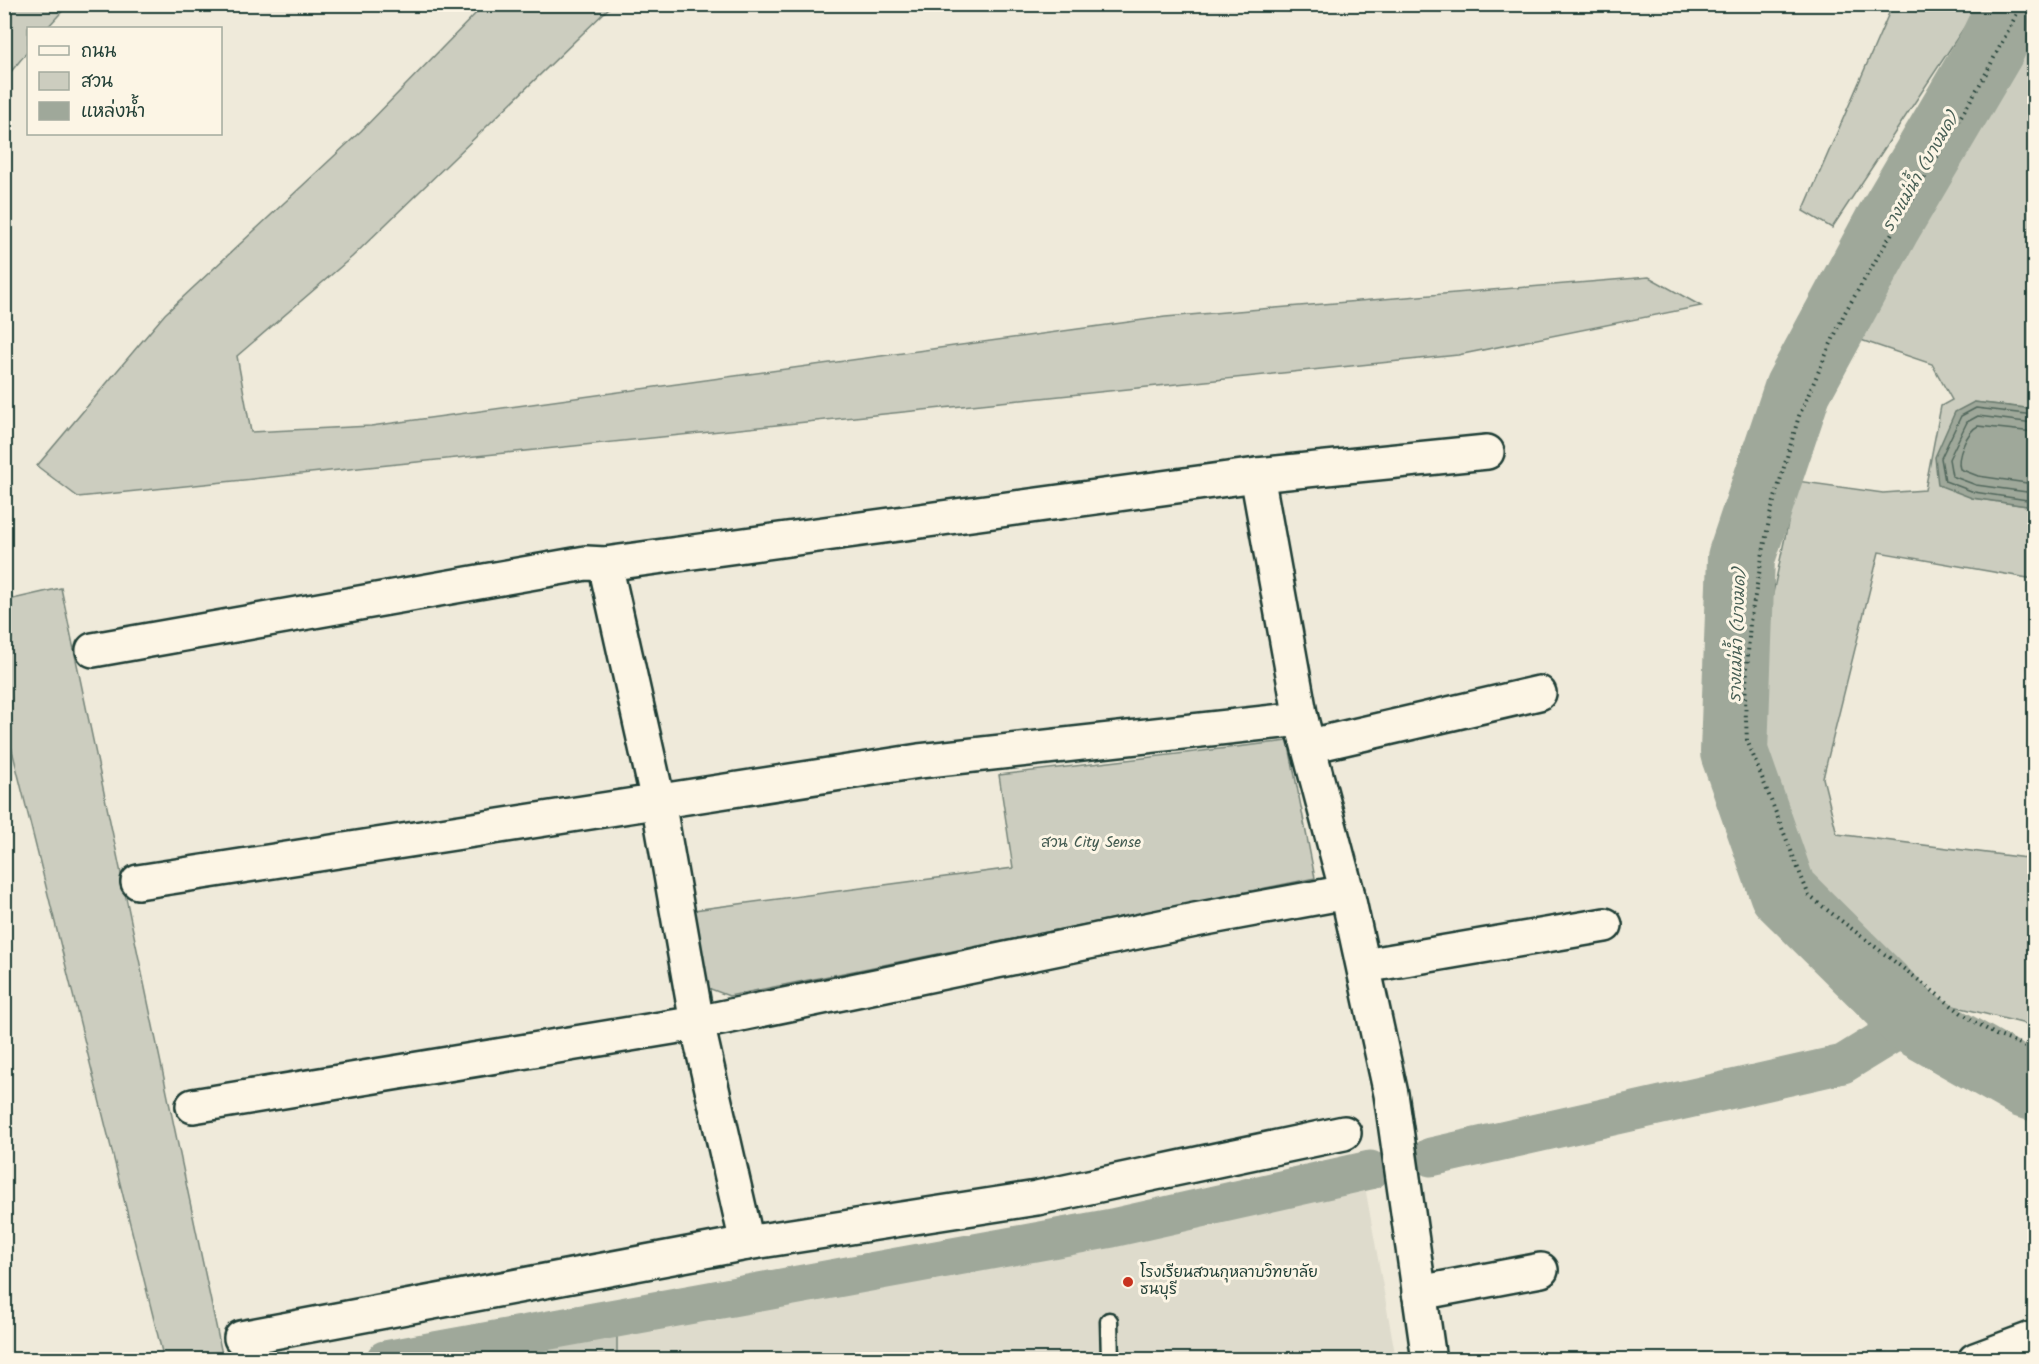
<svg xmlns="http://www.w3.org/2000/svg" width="2039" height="1364" font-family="Kalam,'Playpen Sans Thai',sans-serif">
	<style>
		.built { fill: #dedbcc }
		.green { fill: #cccdbf; stroke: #76857a; stroke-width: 1.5 }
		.water { fill: #9fa89a; stroke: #6c7d71; stroke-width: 1.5 }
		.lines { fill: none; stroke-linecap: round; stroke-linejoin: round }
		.shore { stroke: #52685d; stroke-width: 1.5 }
		.canal { stroke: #9fa89a; stroke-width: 39 }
		.river { stroke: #9fa89a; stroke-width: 68 }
		.lane-casing { stroke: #1f3d34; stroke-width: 21 }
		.street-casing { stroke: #1f3d34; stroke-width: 38 }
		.path { stroke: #1f3d34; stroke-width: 4; stroke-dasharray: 1.5 4.5; stroke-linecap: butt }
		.lane { stroke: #fcf5e5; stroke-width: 16 }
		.street { stroke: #fcf5e5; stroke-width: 33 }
		.poi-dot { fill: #c8321e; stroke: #fcf5e5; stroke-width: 2 }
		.labels { text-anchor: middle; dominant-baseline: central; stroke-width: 6; stroke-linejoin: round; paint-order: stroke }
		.park-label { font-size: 15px; fill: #425a50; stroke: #fcf5e5 }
		.poi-label { font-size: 15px; fill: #1f3d34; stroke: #fcf5e5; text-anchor: start }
		.water-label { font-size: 16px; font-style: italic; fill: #455d53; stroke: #fcf5e5 }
	</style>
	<rect width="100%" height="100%" fill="#efeada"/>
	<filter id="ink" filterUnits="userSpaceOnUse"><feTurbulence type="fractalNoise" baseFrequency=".0167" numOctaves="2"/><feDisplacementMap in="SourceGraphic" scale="12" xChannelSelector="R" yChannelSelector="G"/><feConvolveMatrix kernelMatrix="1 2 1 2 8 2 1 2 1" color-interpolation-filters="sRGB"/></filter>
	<g filter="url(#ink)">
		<!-- built -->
		<polygon class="built" points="1364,1181 1396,1359 617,1360 617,1324 1163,1235"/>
		<!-- green -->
		<g class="green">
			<polygon points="5,4 68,5 47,28 28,28 28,51 5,79"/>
			<polygon points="1893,4 1979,5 1832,228 1803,211"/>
			<polygon points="484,5 612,5 352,257 237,356 251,432 371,426 1165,317 1649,277 1701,306 1458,355 78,497 37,466 165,314 361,131"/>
			<polygon points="2034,22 2034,409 1974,402 1972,498 2034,507 2034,579 1879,552 1823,778 1837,834 2034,859 2034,1026 1901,993 1829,926 1766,766 1769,612 1797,481 1883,493 1925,490 1941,406 1952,400 1932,364 1852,337 1964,138 2002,83"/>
			<polygon points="61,588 223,1359 155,1359 163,1356 5,722 4,601"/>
			<polygon points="1288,741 1315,878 729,996 708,988 694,910 1013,868 999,775"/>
			<polygon points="617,1324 617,1359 317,1359"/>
		</g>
		<!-- water -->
		<polygon class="water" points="1974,402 2034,409 2034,507 1972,498 1938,485 1935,457 1955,412"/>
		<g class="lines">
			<!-- shore -->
			<g class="shore">
				<polyline points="2034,415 1976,408 1961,416 1941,458 1945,481 1974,492 2034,501"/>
				<polyline points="2034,423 1978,416 1967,422 1949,459 1952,476 1976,485 2034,493"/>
				<path d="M2034,432L1978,426C1967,431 1956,458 1960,469L1978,476L2034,484"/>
			</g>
			<!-- canal -->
			<g class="canal">
				<polyline points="1431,1157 1843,1064 1913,1021"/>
				<polyline points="385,1360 1112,1228 1370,1170"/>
			</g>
			<!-- river -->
			<polyline class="river" points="2012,4 1991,48 1887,225 1798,389 1741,558 1734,752 1783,892 1913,1021 2026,1085 2034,1087"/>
			<defs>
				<polyline id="lane" points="1109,1321 1110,1360"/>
				<g id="street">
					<polyline points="1257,475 1301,719 1347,892 1391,1094 1429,1360"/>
					<polyline points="605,564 658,801 697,1023 747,1243"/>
					<polyline points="93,650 586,563 605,564 1257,475 1487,452"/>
					<polyline points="1310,746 1539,693"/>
					<polyline points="138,882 919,761 1301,719"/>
					<polyline points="1364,966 1605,925"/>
					<polyline points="193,1106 697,1023 1195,920 1347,892"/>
					<polyline points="1419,1293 1541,1270"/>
					<polyline points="241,1338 747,1243 1037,1198 1344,1133"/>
					<polyline points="1975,1360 2034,1338"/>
				</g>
			</defs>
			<!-- lane casing -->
			<use href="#lane" class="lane-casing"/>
			<!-- street casing -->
			<use href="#street" class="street-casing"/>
			<!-- path -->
			<polyline class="path" points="2022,4 1983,79 1844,314 1799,416 1770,515 1750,622 1745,699 1747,740 1809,896 1964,1015 1996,1035 2034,1049"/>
			<!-- lane -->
			<use href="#lane" class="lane"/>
			<!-- street -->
			<use href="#street" class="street"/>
		</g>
	</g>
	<!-- markers -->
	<circle class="poi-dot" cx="1128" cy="1282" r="6"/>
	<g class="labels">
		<!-- park labels -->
		<g class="park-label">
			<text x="1091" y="843">สวน City Sense</text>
		</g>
		<!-- poi labels -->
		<g class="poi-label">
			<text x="1140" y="1273">โรงเรียนสวนกุหลาบวิทยาลัย<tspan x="1140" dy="17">ธนบุรี</tspan></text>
		</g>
		<!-- water labels -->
		<g class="water-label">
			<text transform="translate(1921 172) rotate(-60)">รางแม่น้ำ (บางมด)</text>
			<text transform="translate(1738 635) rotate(-88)">รางแม่น้ำ (บางมด)</text>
		</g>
	</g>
	<!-- margin -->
	<rect width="2039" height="1364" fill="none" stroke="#fcf5e5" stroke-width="24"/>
	<rect x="12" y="12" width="2015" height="1340" fill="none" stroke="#1f3d34" stroke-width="2" filter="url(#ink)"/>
	<!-- legend -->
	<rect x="27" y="27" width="195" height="108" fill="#fcf5e5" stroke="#a4ab9e" stroke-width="1.5"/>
	<rect x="39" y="46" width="30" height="9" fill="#fcf5e5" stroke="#a4ab9e" stroke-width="1.5"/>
	<text x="81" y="57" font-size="18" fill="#1f3d34">ถนน</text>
	<rect x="39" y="72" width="30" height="18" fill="#cccdbf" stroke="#a4ab9e" stroke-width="1.5"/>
	<text x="81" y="87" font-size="18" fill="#1f3d34">สวน</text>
	<rect x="39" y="102" width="30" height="18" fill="#9fa89a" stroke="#a4ab9e" stroke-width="1.5"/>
	<text x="81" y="117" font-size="18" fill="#1f3d34">แหล่งน้ำ</text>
</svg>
